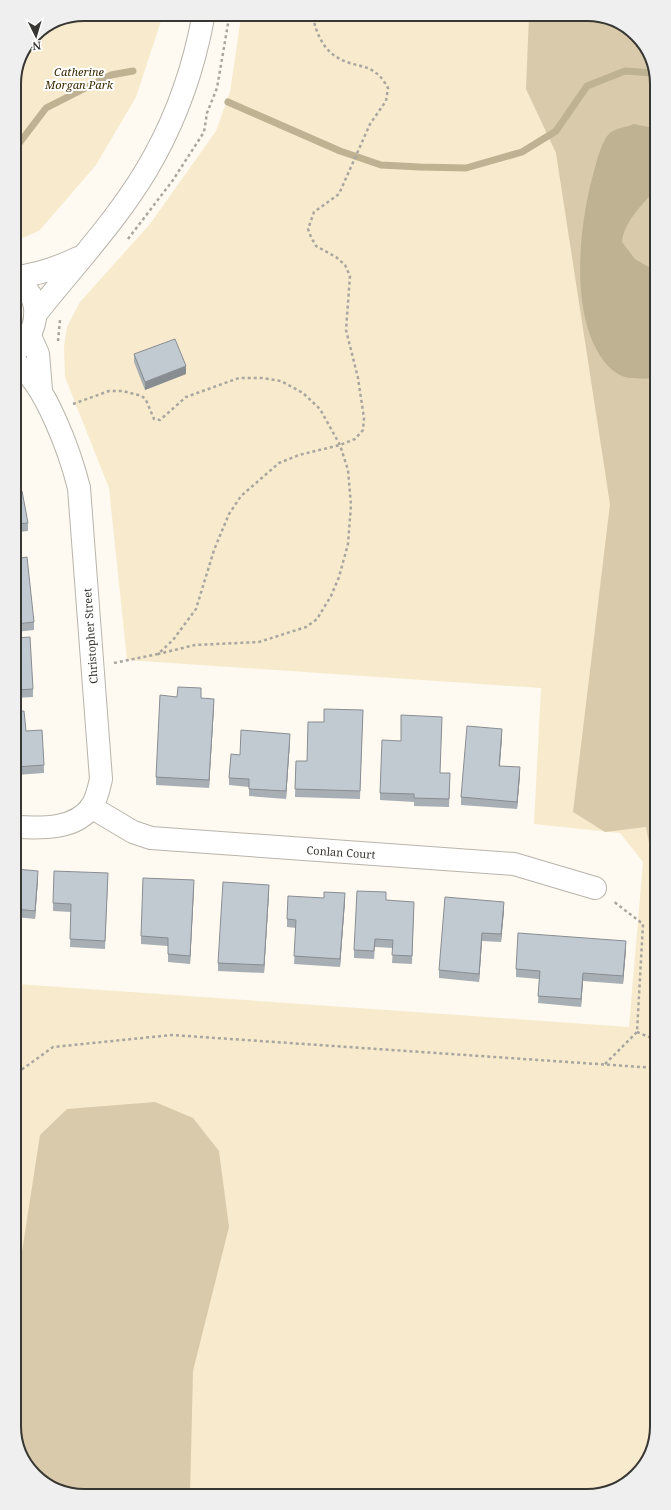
<svg xmlns="http://www.w3.org/2000/svg" width="671" height="1510" font-family="'Noto Serif',serif">
	<style>
		.green { fill: #f8eacc }
		.forest { fill: #d8caaa }
		.water { fill: #bfb293 }
		.lines { fill: none; stroke-linecap: round; stroke-linejoin: round }
		.stream { stroke: #bfb293; stroke-width: 7 }
		.minor-casing { stroke: #b8b4ab; stroke-width: 24 }
		.tertiary-casing { stroke: #b8b4ab; stroke-width: 24 }
		.path { stroke: #a8a69f; stroke-width: 2.5; stroke-dasharray: 3 3; stroke-linecap: butt }
		.minor { stroke: #fff; stroke-width: 22 }
		.tertiary { stroke: #fff; stroke-width: 22 }
		.wall { fill: #a7aeb4 }
		.shaded-wall { fill: #888d92 }
		.building { fill: #c2cad1; stroke: #888d92 }
		.labels { text-anchor: middle; dominant-baseline: central; stroke-width: 4; stroke-linejoin: round; paint-order: stroke }
		.park-label { font-size: 11px; font-style: italic; fill: #382900; stroke: #fff }
		.street-label { font-size: 11px; fill: #383733; stroke: #fff }
		.rim { fill: none; stroke: #383733; stroke-width: 2 }
	</style>
	<rect width="100%" height="100%" fill="#fefaf1"/>
	<!-- green -->
	<g class="green">
		<polygon points="592,14 629,28 653,61 657,1426 645,1465 610,1492 79,1496 42,1482 18,1449 17,984 629,1027 643,862 620,833 534,824 541,688 127,660 109,488 65,377 64,347 67,327 80,302 150,224 216,131 230,92 241,17"/>
		<polygon points="162,18 136,97 96,165 39,231 15,241 14,80 35,34 57,19"/>
	</g>
	<!-- forest -->
	<g class="forest">
		<polygon points="592,14 629,28 653,61 655,875 646,827 605,832 573,812 610,504 556,153 526,89 529,15"/>
		<polygon points="155,1102 193,1118 219,1151 229,1227 193,1371 190,1495 79,1496 42,1482 18,1449 17,1284 40,1135 67,1109"/>
	</g>
	<!-- water -->
	<path class="water" d="M634,124L653,128L654,191C641,206 624,222 622,242L635,259L654,270V377C647,380 638,378 630,378C619,377 610,369 603,360C569,313 579,224 594,171C597,161 602,139 611,132C617,128 627,127 634,124Z"/>
	<g class="lines">
		<!-- stream -->
		<g class="stream">
			<polyline points="228,102 340,151 381,165 420,167 466,168 522,152 556,131 587,86 625,71 653,73"/>
			<polyline points="14,150 46,108 111,75 133,71"/>
		</g>
		<defs>
			<g id="minor">
				<polyline points="30,336 38,354 41,390"/>
				<path d="M15,363C45,380 71,456 79,488L101,779C99,788 97,798 92,806C76,830 41,828 16,827"/>
				<polyline points="91,807 133,832 151,838 514,864 595,888"/>
			</g>
			<g id="tertiary">
				<path d="M15,277C38,275 57,268 78,258"/>
				<path d="M15,281C45,296 39,334 15,351"/>
				<path d="M35,315C76,263 124,213 155,155C179,111 194,66 203,18"/>
			</g>
		</defs>
		<!-- minor casing -->
		<use href="#minor" class="minor-casing"/>
		<!-- tertiary casing -->
		<use href="#tertiary" class="tertiary-casing"/>
		<!-- path -->
		<g class="path">
			<polyline points="128,239 173,180 204,132 207,113 217,88 229,18"/>
			<polyline points="58,341 60,320"/>
			<polyline points="73,404 109,391 123,391 142,396 146,400 154,419 160,420 186,397 239,378 262,378 281,381 303,393 320,409 340,445 348,470 351,505 348,544 339,577 331,596 317,619 306,627 259,642 195,645 158,654"/>
			<path d="M114,663L158,654L173,640L196,609L214,550L229,514L241,496L279,463L299,455L340,445L355,439L363,430L364,418L358,378L346,330L350,276L345,265L336,257L316,246L311,237L308,229L314,212L339,194L370,124L386,101L388,88C385,83 381,76 376,73C368,66 357,66 347,62C326,55 317,37 313,17"/>
			<polyline points="637,1032 656,1040"/>
			<polyline points="605,1064 637,1032 643,924 613,901"/>
			<polyline points="17,1073 53,1047 172,1035 656,1068"/>
		</g>
		<!-- minor -->
		<use href="#minor" class="minor"/>
		<!-- tertiary -->
		<use href="#tertiary" class="tertiary"/>
	</g>
	<!-- wall -->
	<g class="wall">
		<polygon points="134,354 186,374 145,390 134,362"/>
		<polygon points="15,492 28,523 28,531 19,532 20,538 20,546 15,547"/>
		<polygon points="15,559 34,622 34,630 16,632"/>
		<polygon points="16,638 33,689 33,697 16,698"/>
		<polygon points="201,698 214,706 209,788 156,785 156,777"/>
		<polygon points="363,710 360,799 295,797 296,761 307,761 324,722"/>
		<polygon points="16,712 44,765 44,773 16,775"/>
		<polygon points="502,737 500,766 520,775 517,809 461,805 461,797"/>
		<polygon points="290,741 286,799 249,796 249,787 229,785 229,778 240,755"/>
		<polygon points="441,773 450,781 449,807 414,806 414,802 380,800 380,793"/>
		<polygon points="16,869 38,879 35,919 16,917"/>
		<polygon points="108,881 105,949 70,947 71,912 53,911 53,903"/>
		<polygon points="194,888 190,964 168,962 168,946 141,944 141,936"/>
		<polygon points="269,893 264,973 218,971 218,963"/>
		<polygon points="386,900 414,910 412,964 392,963 393,948 375,947 374,959 354,958 354,950"/>
		<polygon points="345,901 340,967 294,964 296,928 287,927 287,919"/>
		<polygon points="504,910 501,942 482,941 479,982 439,978 439,970"/>
		<polygon points="626,949 623,984 583,981 581,1007 538,1003 539,979 516,977 516,969"/>
	</g>
	<!-- shaded-wall -->
	<g class="shaded-wall">
		<polygon points="186,366 186,374 145,390 145,382"/>
		<polygon points="214,699 214,706 209,788 209,780"/>
		<polygon points="502,729 502,737 499,773 499,766"/>
		<polygon points="290,734 290,741 286,799 286,791"/>
		<polygon points="520,767 520,775 517,809 517,802"/>
		<polygon points="38,871 38,879 35,919 35,911"/>
		<polygon points="194,880 194,888 190,964 190,956"/>
		<polygon points="269,885 269,893 264,973 264,965"/>
		<polygon points="345,893 345,901 340,967 340,959"/>
		<polygon points="504,902 504,910 501,942 501,934"/>
		<polygon points="482,933 482,941 479,982 479,974"/>
		<polygon points="626,941 626,949 623,984 623,976"/>
		<polygon points="583,973 583,981 581,1007 581,999"/>
	</g>
	<!-- building -->
	<g class="building">
		<polygon points="175,339 186,366 145,382 134,354"/>
		<polygon points="22,491 28,523 17,524 20,538 15,539 15,492"/>
		<polygon points="27,557 34,622 16,624 15,559"/>
		<polygon points="30,637 33,689 16,690 16,638"/>
		<polygon points="178,687 201,688 201,698 214,699 209,780 156,777 160,695 177,697"/>
		<polygon points="324,709 363,710 360,791 295,789 296,761 307,761 308,722 324,722"/>
		<polygon points="24,711 26,731 42,730 44,765 16,767 16,712"/>
		<polygon points="401,715 442,717 440,773 450,773 449,799 414,798 414,794 380,793 382,740 401,741"/>
		<polygon points="467,726 502,729 499,766 520,767 517,802 461,797"/>
		<polygon points="241,730 290,734 286,791 249,789 249,779 229,778 231,754 240,755"/>
		<polygon points="16,869 38,871 35,911 16,909"/>
		<polygon points="54,871 108,873 105,941 70,939 71,904 53,903"/>
		<polygon points="143,878 194,880 190,956 168,954 168,938 141,936"/>
		<polygon points="223,882 269,885 264,965 218,963"/>
		<polygon points="357,891 386,892 386,900 414,902 412,956 392,955 393,940 375,939 374,951 354,950"/>
		<polygon points="324,892 345,893 340,959 294,956 296,920 287,919 288,896 324,898"/>
		<polygon points="445,897 504,902 501,934 482,933 479,974 439,970"/>
		<polygon points="518,933 626,941 623,976 583,973 581,999 538,996 540,971 516,969"/>
	</g>
	<g class="labels">
		<!-- park labels -->
		<g class="park-label">
			<text x="79" y="71">Catherine<tspan x="79" dy="13">Morgan Park</tspan></text>
		</g>
		<!-- street labels -->
		<g class="street-label">
			<text transform="translate(90 636) rotate(-94)">Christopher Street</text>
			<text transform="translate(341 852) rotate(4)">Conlan Court</text>
		</g>
	</g>
	<!-- crop -->
	<path d="M0 0H671V1510H0ZM84 21H587A63 63 0 0 1 650 84V1426A63 63 0 0 1 587 1489H84A63 63 0 0 1 21 1426V84A63 63 0 0 1 84 21Z" fill="#efefef" fill-rule="evenodd"/>
	<path class="rim" d="M84 21H587A63 63 0 0 1 650 84V1426A63 63 0 0 1 587 1489H84A63 63 0 0 1 21 1426V84A63 63 0 0 1 84 21Z"/>
	<!-- north arrow -->
	<g transform="translate(36 36) rotate(175)" stroke="#ffffff" stroke-width="3" paint-order="stroke">
	<path d="M0-3L7 15L0 10L-7 15Z" fill="#383733"/>
	<text y="-6" font-size="11" font-weight="bold" text-anchor="middle" fill="#383733">N</text>
	</g>
</svg>
